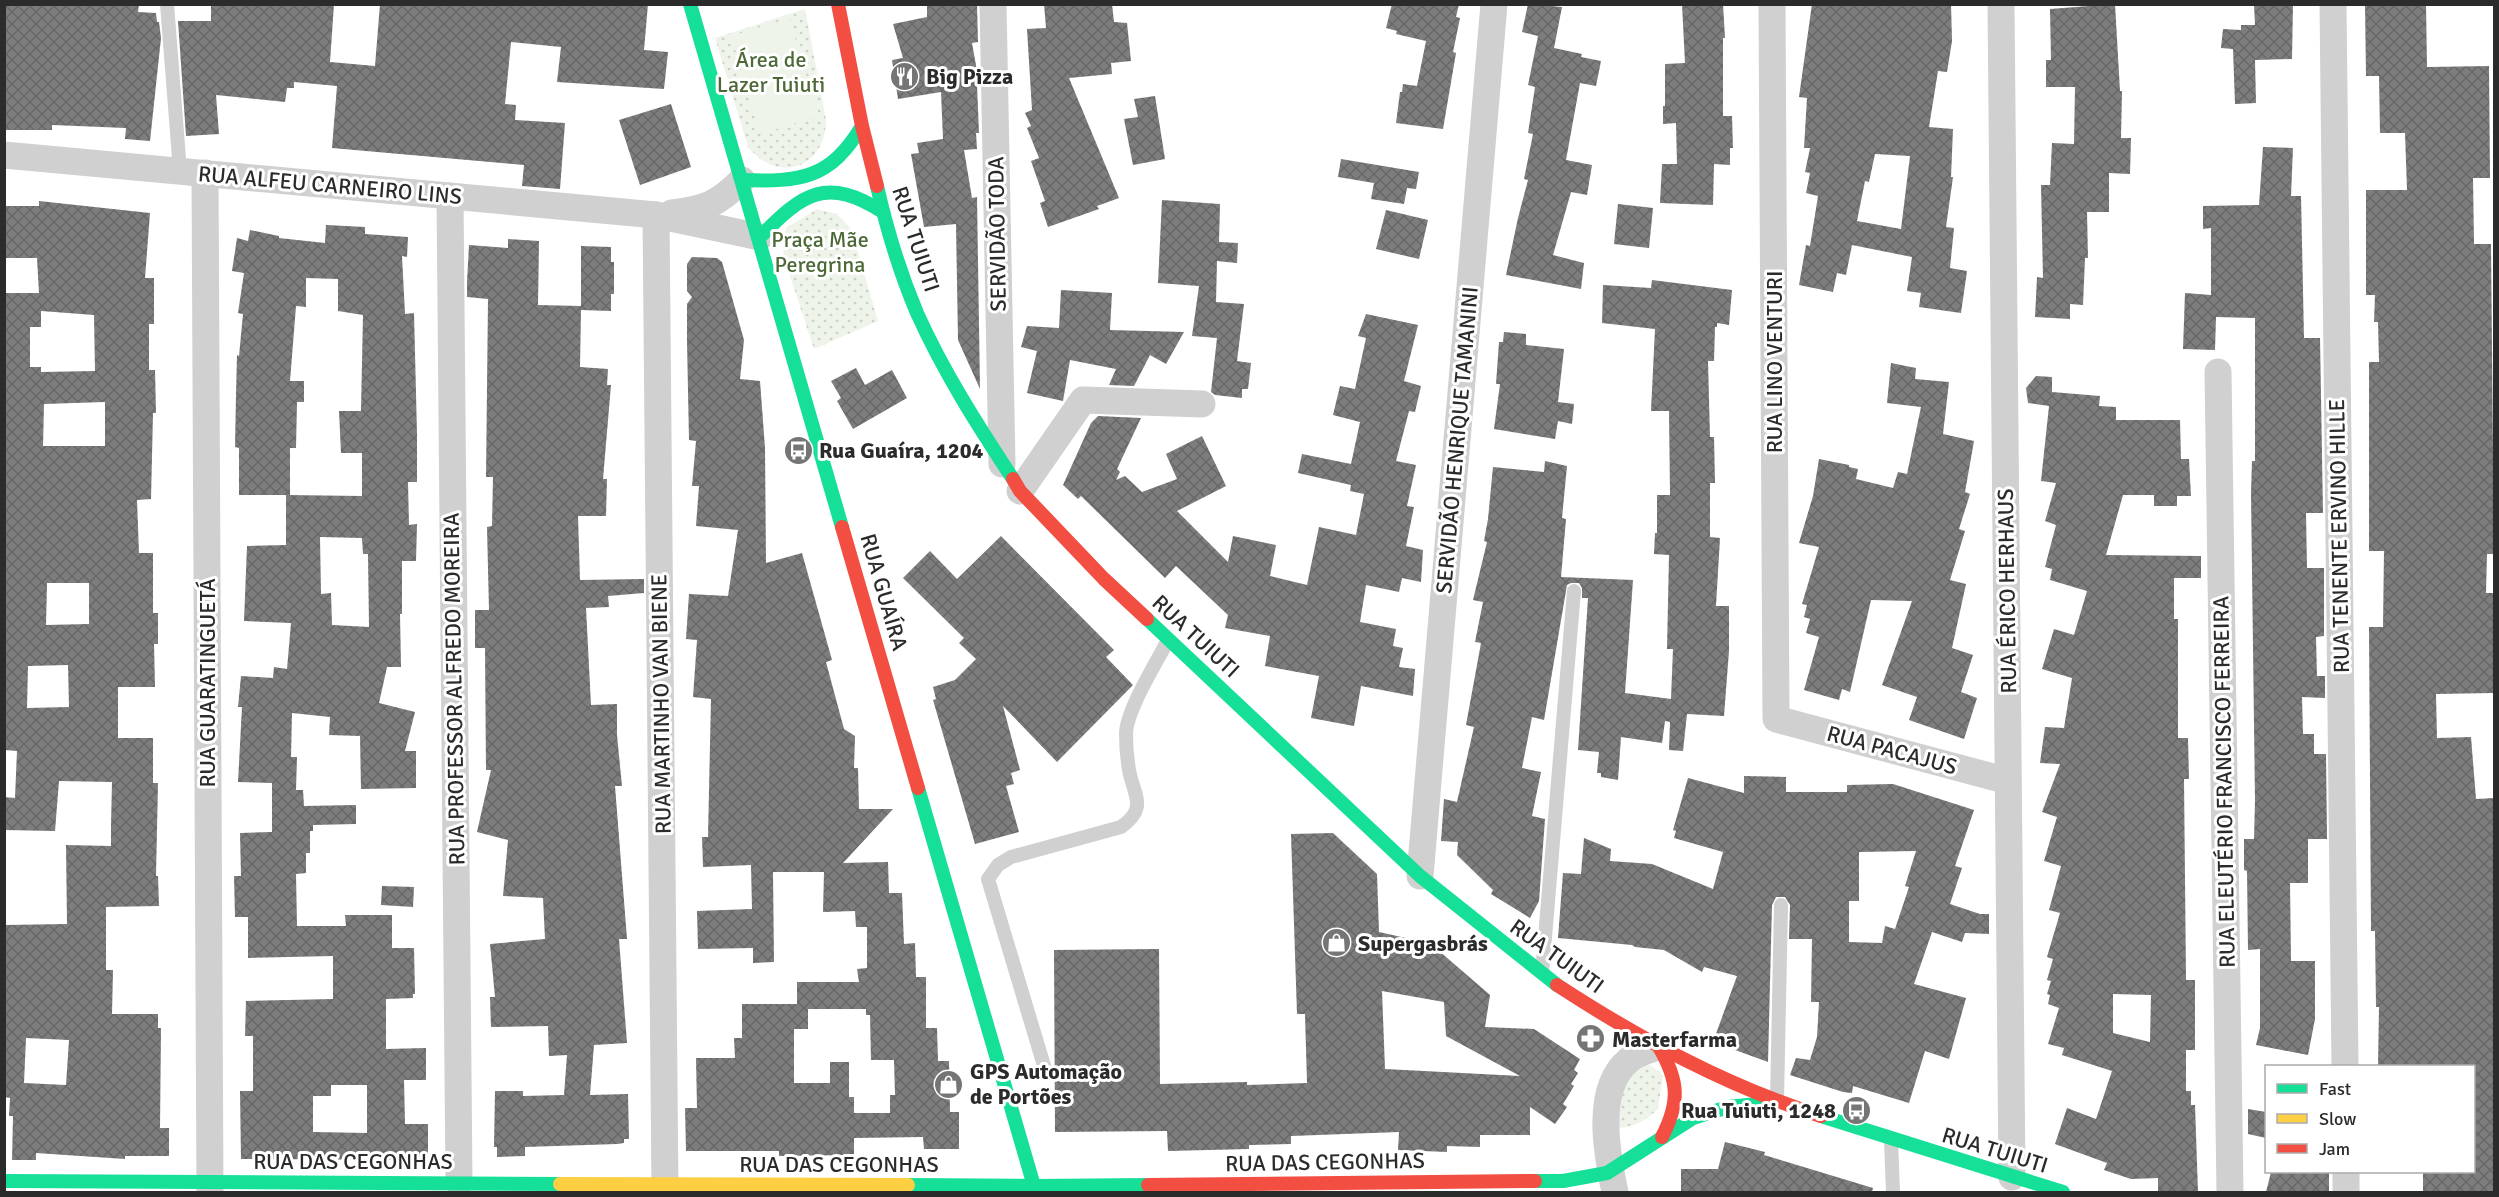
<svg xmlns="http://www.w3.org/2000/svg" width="2499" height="1197" font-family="Signika,sans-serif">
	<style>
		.green { fill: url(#green-dots) }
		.pitch { fill: #eef4e9 }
		.building { fill: url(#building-cross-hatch); fill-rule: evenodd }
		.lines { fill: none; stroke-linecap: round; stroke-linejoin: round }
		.lane { stroke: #d0d0d0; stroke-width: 14 }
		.street { stroke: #d0d0d0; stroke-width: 27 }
		.fast { stroke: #16e098; stroke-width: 14 }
		.slow { stroke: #ffcf43; stroke-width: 14 }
		.jam { stroke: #f24e42; stroke-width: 14 }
		.labels { text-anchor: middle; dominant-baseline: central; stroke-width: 6; stroke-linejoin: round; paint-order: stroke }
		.park-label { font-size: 22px; fill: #4d6937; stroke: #fff }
		.poi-label { font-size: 22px; font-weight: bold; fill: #2b2b2b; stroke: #fff; text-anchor: start }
		.street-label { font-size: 22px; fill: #2b2b2b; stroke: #fff }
	</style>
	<defs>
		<pattern id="green-dots" width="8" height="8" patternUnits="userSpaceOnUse" patternTransform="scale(1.5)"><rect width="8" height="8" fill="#eef4e9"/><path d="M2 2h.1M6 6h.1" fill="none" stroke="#ccd1c8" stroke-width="1.8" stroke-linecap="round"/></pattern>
		<pattern id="building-cross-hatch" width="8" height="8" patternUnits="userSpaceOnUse" patternTransform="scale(1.5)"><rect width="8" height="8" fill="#7d7d7d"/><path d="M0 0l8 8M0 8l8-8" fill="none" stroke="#676767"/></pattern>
	</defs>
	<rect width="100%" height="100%" fill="#fff"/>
	<!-- green -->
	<g class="green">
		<path d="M805,9L826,120C825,169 778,184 748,147L715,38Z"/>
		<polygon points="817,209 837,214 851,229 878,321 814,349 785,261 782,244 786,228"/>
		<path d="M1642,1065H1650L1663,1075L1658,1109C1645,1121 1635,1127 1617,1128L1625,1081Z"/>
	</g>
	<!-- pitch -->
	<polygon class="pitch" points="789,18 819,116 760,134 731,36"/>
	<!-- building -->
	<g class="building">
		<polygon points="139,4 138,12 156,13 157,22 159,22 161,38 150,141 125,139 126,128 52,125 52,130 4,130 4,5"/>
		<polygon points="250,4 334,4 330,62 375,66 380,4 648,4 644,50 668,52 664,89 557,82 561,47 511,42 505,104 516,105 515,120 565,123 560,189 522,186 524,165 332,148 337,86 294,82 294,88 287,88 285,102 216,95 219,134 186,136 178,21 211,21 211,6"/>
		<polygon points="927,4 977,4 978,42 972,43 979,82 977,85 979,133 976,133 977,149 964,150 972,198 977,197 980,389 958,340 956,224 924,227 911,154 919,153 917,143 943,139 941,92 898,99 892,60 903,58 893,24 927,17"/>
		<polygon points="1044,4 1112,4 1114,22 1127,23 1131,61 1111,63 1112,74 1069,78 1119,198 1097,206 1099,209 1048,227 1040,203 1045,201 1031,161 1039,158 1027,128 1031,126 1025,113 1032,110 1027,29 1046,28"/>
		<polygon points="1392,4 1459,4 1456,17 1460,18 1453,52 1456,53 1443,129 1396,123 1400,92 1402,92 1403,84 1417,86 1426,41 1396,34 1397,31 1386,28"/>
		<polygon points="1528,4 1562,7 1554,48 1582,54 1581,57 1601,61 1596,86 1580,83 1566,160 1592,165 1587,195 1571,192 1553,255 1584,263 1581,289 1506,275 1518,218 1528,180 1524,179 1533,134 1528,133 1535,87 1528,85 1538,36 1522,32"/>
		<polygon points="1682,4 1723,4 1725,38 1723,38 1723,116 1732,116 1733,148 1730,148 1730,165 1714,164 1713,205 1660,203 1662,164 1677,164 1676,123 1663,124 1663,106 1665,106 1665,64 1685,63"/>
		<path d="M1812,4H1951L1952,41L1947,72L1938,71L1929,127L1953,129L1951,177H1953L1946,227L1954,228L1950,268L1967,271L1961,313L1919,307L1921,293L1907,291L1912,257L1852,245L1846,275L1837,273L1833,292L1799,285L1806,245L1810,246L1818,196L1806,193L1810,173L1805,172L1810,148H1804L1807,98L1799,97ZM1875,154L1910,156L1901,229L1857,221L1865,181L1869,182Z"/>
		<polygon points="2115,4 2120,91 2122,91 2121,138 2131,138 2130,174 2109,173 2109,212 2087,212 2088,258 2085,258 2083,305 2070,304 2070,319 2035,317 2037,277 2043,278 2041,185 2050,185 2052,143 2074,144 2075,87 2046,87 2046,60 2051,60 2050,9"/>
		<polygon points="2254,4 2293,4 2292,59 2255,60 2256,103 2235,104 2233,49 2221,48 2223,29 2241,30 2241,25 2255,25"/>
		<polygon points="2365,4 2426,4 2427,67 2489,66 2490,178 2473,178 2474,244 2491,244 2494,554 2487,554 2486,593 2494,593 2494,693 2436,694 2437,738 2471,737 2476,799 2494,798 2494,1192 2423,1192 2423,1172 2474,1172 2474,1066 2378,1066 2379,1007 2376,1007 2375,931 2371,931 2369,627 2383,627 2384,551 2369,551 2369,362 2379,362 2378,322 2374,322 2375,295 2366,295 2366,190 2407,190 2405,133 2380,133 2379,76 2366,76"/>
		<polygon points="1155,96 1165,159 1133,165 1124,119 1138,117 1134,99"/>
		<polygon points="671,104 691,167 640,185 619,120"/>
		<polygon points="2263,147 2293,148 2291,196 2301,196 2304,338 2320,338 2323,513 2306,513 2307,568 2324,568 2324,636 2316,637 2317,676 2325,676 2325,698 2302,697 2303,734 2314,734 2314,754 2326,754 2327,839 2308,839 2308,883 2290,883 2291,961 2315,961 2315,1019 2308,1055 2256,1045 2260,1028 2260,949 2248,950 2247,871 2244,870 2244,839 2254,839 2255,800 2251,493 2252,461 2255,461 2255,318 2216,317 2215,350 2183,349 2185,293 2211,295 2211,228 2203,229 2203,206 2259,205"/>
		<polygon points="1341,159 1419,172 1416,189 1407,188 1404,204 1371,199 1374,183 1338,177"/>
		<polygon points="1162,200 1220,204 1219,242 1238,243 1237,263 1217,261 1216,302 1244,304 1237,361 1251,363 1248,389 1242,389 1242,398 1215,395 1211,392 1217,338 1192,336 1199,286 1158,283"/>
		<path d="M39,201L150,213L145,278H154V324H149V370H155L156,413H153L151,499L137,500L139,553H153V613H158V644H154L155,687H118V738H153V783H158L156,876H158L159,906L106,907V970H113L112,1014H158V1028H161L160,1128H169V1156H125V1159L36,1153V1160H12L13,1116H9L10,1098L4,1097V925L67,924L66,845L111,846V826L112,782L59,781L55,831L4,830V797L15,798L17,751L4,750V293H39L37,258H4V206H39ZM41,311L94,315L95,371L41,372V367H30V327H41ZM105,402V446H43L44,404ZM47,583H89V624L46,625ZM68,665L69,707L27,708L28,666ZM26,1038L69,1040L66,1085L24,1083Z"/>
		<polygon points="1618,204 1653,208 1649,248 1614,244"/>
		<polygon points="1386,210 1428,220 1419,259 1376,249"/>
		<path d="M326,225L365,227V234L408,237L407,257L402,256L405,314L414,313L417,434V482H408L409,525L417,524L416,561H402V614H400L401,667H387L379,703L415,712L405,751H416V788L361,789L360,736L329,735L330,717L292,713L291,757H297L296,790H303L304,806L356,805V824L313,825V831H310V853H306V873L296,874L297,926H346L345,915H392V948H414L415,994H413V998L386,999V1049L426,1048V1080H404L405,1124H428V1160L241,1159L240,1091H253V1036H245L246,1001L333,999V956L248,958V917H235L234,876H241L240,833L272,832V783L238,782L242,707H238L241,676L273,678L274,667L287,669L291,623L244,621L247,546L286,545V495L362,496V453H341L339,411H361L363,315L338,311V279L306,278V307L296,306L290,381H304V402H297L296,448H290V495H239V448L235,447L236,395L237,355L239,356L243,314L238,313L244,273L232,271L237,238L248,241L250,230L279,236V238L325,243ZM320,537L362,538L363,554H368L369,627L332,625L331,593L321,594ZM331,1085H367V1133L313,1132V1096H331Z"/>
		<polygon points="508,239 539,241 538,305 581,306 581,246 611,247 611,262 614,262 614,294 611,294 611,311 581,310 580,367 608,369 607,385 611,385 603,479 607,479 606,516 578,516 580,580 644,579 644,593 608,596 609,607 586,608 591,705 617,704 617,735 622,786 615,786 627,939 619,939 627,1043 594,1045 590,1095 628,1094 629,1139 624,1139 624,1143 617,1144 525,1147 525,1156 497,1157 497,1147 494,1147 495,1091 523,1091 523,1096 564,1095 567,1055 549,1056 548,1026 491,1027 490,997 495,997 490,944 545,939 543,898 503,896 508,840 477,832 491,770 486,770 485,648 475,648 475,610 489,610 487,527 492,526 493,477 486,477 488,299 467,297 467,282 469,245 508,248"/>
		<path d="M692,257L717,258L722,262L744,340L740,379L760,381L765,448L766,563L802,553L832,660L826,662L844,729L855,736L854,768H858L859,809H893L843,863L888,862L889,893H902L904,944L915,943L916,977H926V1028H937L938,1061H949L950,1112H959V1149H924L923,1137L854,1138V1155L779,1156V1151H686L685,1108H697L696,1058H735L734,1038H742V1004H797V982H859L857,969L867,968V927H856L855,911L823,912L824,872H773L774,962L753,963V948L698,949L697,911L752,909L751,865L703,867L702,837H708L711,699L693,697L697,640L686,639L689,594L728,596L738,530L696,526L699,486H692L696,441L689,440L687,341V304L692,297L687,291V264ZM808,1009H866V1015H870L871,1060H894L895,1095H890V1113H854V1097H849V1062H830V1083H794V1029H808Z"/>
		<polygon points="1652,280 1732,290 1729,325 1717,323 1717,327 1715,327 1714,361 1708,361 1710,437 1714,437 1715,483 1710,483 1710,537 1720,538 1716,606 1729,606 1729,651 1724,716 1687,714 1683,751 1669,750 1670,722 1665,721 1662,743 1621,737 1618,780 1601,777 1601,773 1597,773 1599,752 1578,750 1588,598 1582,598 1582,588 1579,583 1571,583 1567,585 1544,720 1532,717 1522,768 1541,772 1532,816 1545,819 1539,901 1530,918 1491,894 1493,890 1457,855 1458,842 1441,841 1444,799 1457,802 1474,727 1466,725 1481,643 1475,642 1483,602 1473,600 1487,542 1484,541 1488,519 1493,467 1544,472 1545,461 1567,466 1562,518 1566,519 1561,577 1633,580 1625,693 1671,699 1673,649 1667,649 1669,555 1654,554 1655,533 1657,533 1657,495 1670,495 1669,411 1651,411 1655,329 1602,323 1603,285 1651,288"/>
		<polygon points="1061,290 1112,293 1110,330 1184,332 1166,364 1150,355 1134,386 1109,385 1116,369 1070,360 1063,401 1027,393 1037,351 1021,347 1027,326 1059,328"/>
		<polygon points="1366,314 1418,325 1404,381 1421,386 1415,412 1409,411 1396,461 1416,465 1407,506 1414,507 1406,546 1423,550 1421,582 1402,578 1399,592 1366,585 1360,622 1396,629 1393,646 1403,648 1399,667 1415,669 1413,696 1361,686 1354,726 1311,718 1319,676 1265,666 1270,636 1225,628 1228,615 1176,566 1165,578 1081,496 1078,499 1063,485 1091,423 1098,416 1141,418 1117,469 1120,472 1116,480 1125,476 1142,492 1177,479 1166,454 1202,436 1226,486 1177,511 1228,562 1233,536 1276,545 1270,576 1307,585 1319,527 1356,535 1364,494 1350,491 1351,485 1298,473 1302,454 1351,464 1360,422 1333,415 1340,386 1355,389 1366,338 1358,336"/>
		<polygon points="1504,332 1526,334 1526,345 1564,349 1558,402 1574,404 1572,424 1558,421 1555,439 1494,429 1500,384 1496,384 1499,342 1503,342"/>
		<polygon points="1891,363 1916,368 1915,379 1949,382 1943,434 1974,441 1965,492 1970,494 1959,529 1965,531 1950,580 1966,584 1952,648 1973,655 1961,692 1977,698 1964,739 1909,720 1917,697 1882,685 1912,601 1871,600 1850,692 1842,689 1839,700 1804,690 1819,637 1806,633 1810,619 1804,617 1807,605 1802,604 1819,547 1799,543 1813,496 1819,459 1849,465 1849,467 1858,469 1856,479 1893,488 1898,472 1907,474 1921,407 1887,403"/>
		<polygon points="856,368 865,385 892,370 907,398 853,429 837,401 841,398 831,381"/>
		<path d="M2036,376L2052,377V392L2100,396L2099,406L2116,407V420H2180L2181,459H2189L2191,496H2177V506H2154V495H2123L2106,555L2201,556V578H2174V619H2178V738H2188L2189,779H2184L2186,980H2195V1050H2186V1091H2191V1105H2195L2198,1192H2158V1178L2131,1179L2104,1170L2107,1163L2055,1144L2067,1108L2096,1119L2112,1071L2062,1055L2064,1048L2048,1044L2059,1008L2048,1004L2050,995L2047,994L2051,981L2047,980L2053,959L2047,957L2060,913L2049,910L2061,866L2044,861L2057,817L2042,812L2060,764L2040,763L2045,727L2064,728L2072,678L2042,669L2054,629L2074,635L2087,591L2050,580L2052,569L2045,567L2056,525L2045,521L2056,483L2041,481L2049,406L2028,403L2026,388ZM2113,994L2151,995L2150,1042L2113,1033Z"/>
		<polygon points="1001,536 1114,650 1106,657 1133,685 1057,762 1003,706 1020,770 1011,773 1014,784 1006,786 1019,832 975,844 933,700 936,699 933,687 955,680 976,659 959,643 964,638 903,578 930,551 957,579"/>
		<path d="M1744,776L1786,777V792H1847V785L1893,784L1974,810L1955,866L1962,868L1950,904L1980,914H1989V934L1965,933L1962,942L1932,932L1914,984L1966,998L1949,1059L1925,1051L1909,1103L1853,1086L1852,1093L1843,1092L1790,1075L1796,1058L1810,1060L1817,1037L1819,1002H1811L1812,939H1789L1790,905L1785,897H1776L1772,905L1768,1062L1713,1042L1737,976L1704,967L1702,972L1664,950L1635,947L1632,945L1558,938L1563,873L1581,874L1584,838L1611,849L1610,861L1652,864L1713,889L1723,852L1674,838L1676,831L1673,830L1688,778L1744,793ZM1916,851L1905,886L1909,887L1895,929L1885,926L1882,943L1849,942V901H1859V852Z"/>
		<path d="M1333,833L1377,874L1379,932L1437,945L1438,950L1490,995L1485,1027L1534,1029L1580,1059L1574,1070L1578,1073L1571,1084L1574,1086L1563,1104L1567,1107L1555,1124L1530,1107V1135H1480V1147L1447,1146V1152L1398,1150L1399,1132L1291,1136V1144L1249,1145V1149L1168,1151L1167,1131L1055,1132L1054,950L1159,949L1160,1084L1247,1082V1085L1307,1083L1305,1014H1297L1291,834ZM1382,991L1444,1002L1446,1036L1520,1076L1385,1069Z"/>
		<polygon points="382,886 414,887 413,907 381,905"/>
		<polygon points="2248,1109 2266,1112 2266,1138 2248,1134"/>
		<polygon points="1725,1142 1765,1152 1764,1155 1873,1188 1872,1192 1681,1192 1681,1169 1718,1169"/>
		<polygon points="2271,1172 2329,1172 2329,1192 2266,1192"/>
	</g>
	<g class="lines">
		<!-- lane -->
		<g class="lane">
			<polyline points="167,4 180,171"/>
			<polyline points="1542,973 1574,591"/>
			<path d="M1045,1069L988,879L998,865L1011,857L1121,827C1148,808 1134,796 1129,770C1127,758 1126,744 1126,733C1127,709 1157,662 1168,640"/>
			<polyline points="1777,1100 1781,905"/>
			<polyline points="1891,1140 1893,1192"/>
		</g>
		<!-- street -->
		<g class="street">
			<polyline points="993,4 1002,464"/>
			<polyline points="1772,4 1776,719 2008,781"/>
			<polyline points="2001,4 2012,1177"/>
			<polyline points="2333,4 2345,1066"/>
			<polyline points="4,155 656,215 760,237"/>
			<polyline points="205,173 210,1192"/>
			<polyline points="450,196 459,1183"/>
			<path d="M672,213C705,209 718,204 742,180"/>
			<polyline points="656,215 665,1192"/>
			<polyline points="2218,372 2230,1192"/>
			<polyline points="1020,491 1083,400 1202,404"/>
			<polyline points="1420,876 1494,4"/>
			<polyline points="2346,1172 2346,1192"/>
			<path d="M1615,1192C1607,1155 1594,1088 1629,1060C1637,1053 1648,1050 1659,1047"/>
		</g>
		<!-- fast -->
		<g class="fast">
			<polyline points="690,4 842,527"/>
			<path d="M742,180C801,182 830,179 862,126"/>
			<path d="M877,186C886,226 901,275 917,313C943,371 978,426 1013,479"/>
			<path d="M760,237C803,193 826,176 883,212"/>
			<polyline points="1147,619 1420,876 1557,985"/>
			<polyline points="918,788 1034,1186 1148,1185"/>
			<polyline points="1821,1116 2063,1192"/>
			<polyline points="4,1181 560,1184"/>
			<polyline points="1535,1181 1563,1181 1607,1173 1693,1118 1728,1107 1777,1102"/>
			<polyline points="908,1185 1034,1186 1036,1192"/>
		</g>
		<!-- slow -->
		<polyline class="slow" points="560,1184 908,1185"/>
		<!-- jam -->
		<g class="jam">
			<polyline points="838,4 862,126 877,186"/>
			<polyline points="1013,479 1020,491 1104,579 1147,619"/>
			<polyline points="842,527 918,788"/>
			<path d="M1557,985C1640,1039 1726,1086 1821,1116"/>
			<path d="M1659,1047C1679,1081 1680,1102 1662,1137"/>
			<polyline points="1148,1185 1535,1181"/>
		</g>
	</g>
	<!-- icons -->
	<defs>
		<symbol id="restaurant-disc" viewBox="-11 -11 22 22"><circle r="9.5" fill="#757575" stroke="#fff"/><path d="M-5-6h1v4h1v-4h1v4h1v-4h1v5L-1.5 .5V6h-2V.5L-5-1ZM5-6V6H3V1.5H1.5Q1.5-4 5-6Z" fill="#fff"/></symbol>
		<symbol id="bus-disc" viewBox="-11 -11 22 22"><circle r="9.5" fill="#757575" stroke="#fff"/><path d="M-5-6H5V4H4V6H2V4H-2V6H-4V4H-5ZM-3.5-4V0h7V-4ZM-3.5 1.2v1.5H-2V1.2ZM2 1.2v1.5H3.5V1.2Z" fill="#fff"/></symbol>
		<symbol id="shop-disc" viewBox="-11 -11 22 22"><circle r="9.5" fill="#757575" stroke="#fff"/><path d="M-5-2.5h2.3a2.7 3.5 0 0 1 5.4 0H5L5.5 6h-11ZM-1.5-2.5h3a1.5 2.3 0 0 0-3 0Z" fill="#fff"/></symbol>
		<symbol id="pharmacy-disc" viewBox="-11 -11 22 22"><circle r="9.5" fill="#757575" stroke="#fff"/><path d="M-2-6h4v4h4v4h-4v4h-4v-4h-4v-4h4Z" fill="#fff"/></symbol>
	</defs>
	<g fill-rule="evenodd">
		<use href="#restaurant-disc" x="888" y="60" width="33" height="33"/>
		<use href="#bus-disc" x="782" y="434" width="33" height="33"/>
		<use href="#shop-disc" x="1320" y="926" width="33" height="33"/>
		<use href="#pharmacy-disc" x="1574" y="1022" width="33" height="33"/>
		<use href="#shop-disc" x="932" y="1068" width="33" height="33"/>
		<use href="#bus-disc" x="1840" y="1094" width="33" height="33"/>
	</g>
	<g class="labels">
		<!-- park labels -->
		<g class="park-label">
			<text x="771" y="59">Área de<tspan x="771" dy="25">Lazer Tuiuti</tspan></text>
			<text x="820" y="239">Praça Mãe<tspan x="820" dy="25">Peregrina</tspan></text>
		</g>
		<!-- poi labels -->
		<g class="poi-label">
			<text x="926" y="76">Big Pizza</text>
			<text x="819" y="450">Rua Guaíra, 1204</text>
			<text x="1358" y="943">Supergasbrás</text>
			<text x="1612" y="1039">Masterfarma</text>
			<text x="970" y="1071">GPS Automação<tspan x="970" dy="25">de Portões</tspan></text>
			<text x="1836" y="1110" text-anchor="end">Rua Tuiuti, 1248</text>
		</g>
		<!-- street labels -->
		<g class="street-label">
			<text transform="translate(330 185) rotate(5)">RUA ALFEU CARNEIRO LINS</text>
			<text transform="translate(997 234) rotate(-91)">SERVIDÃO TODA</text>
			<text transform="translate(916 239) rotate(72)">RUA TUIUTI</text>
			<text transform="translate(1774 362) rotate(-90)">RUA LINO VENTURI</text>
			<text transform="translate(1457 440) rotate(-85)">SERVIDÃO HENRIQUE TAMANINI</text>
			<text transform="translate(2339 536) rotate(-91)">RUA TENENTE ERVINO HILLE</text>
			<text transform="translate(2007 591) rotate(-91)">RUA ÉRICO HERHAUS</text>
			<text transform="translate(884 592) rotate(74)">RUA GUAÍRA</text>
			<text transform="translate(1196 636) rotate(43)">RUA TUIUTI</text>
			<text transform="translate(207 683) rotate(-90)">RUA GUARATINGUETÁ</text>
			<text transform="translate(454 689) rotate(-91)">RUA PROFESSOR ALFREDO MOREIRA</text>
			<text transform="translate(661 704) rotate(-91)">RUA MARTINHO VAN BIENE</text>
			<text transform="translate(1892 750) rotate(15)">RUA PACAJUS</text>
			<text transform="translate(2224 782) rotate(-91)">RUA ELEUTÉRIO FRANCISCO FERREIRA</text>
			<text transform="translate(1557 956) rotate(36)">RUA TUIUTI</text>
			<text transform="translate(1995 1150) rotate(17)">RUA TUIUTI</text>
			<text x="353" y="1161">RUA DAS CEGONHAS</text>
			<text transform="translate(1325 1162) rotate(-1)">RUA DAS CEGONHAS</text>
			<text x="839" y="1164">RUA DAS CEGONHAS</text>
		</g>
	</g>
	<!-- border -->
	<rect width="2499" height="1197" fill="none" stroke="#2b2b2b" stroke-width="12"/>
	<!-- legend -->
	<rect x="2265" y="1065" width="210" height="108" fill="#ffffff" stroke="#aaaaaa" stroke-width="1.5"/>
	<rect x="2277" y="1084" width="30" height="9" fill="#16e098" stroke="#aaaaaa" stroke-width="1.5"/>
	<text x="2319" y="1095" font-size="18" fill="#2b2b2b">Fast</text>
	<rect x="2277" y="1114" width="30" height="9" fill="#ffcf43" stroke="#aaaaaa" stroke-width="1.5"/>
	<text x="2319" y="1125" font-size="18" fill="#2b2b2b">Slow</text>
	<rect x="2277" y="1144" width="30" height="9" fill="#f24e42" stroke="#aaaaaa" stroke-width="1.5"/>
	<text x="2319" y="1155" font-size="18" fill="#2b2b2b">Jam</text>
</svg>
